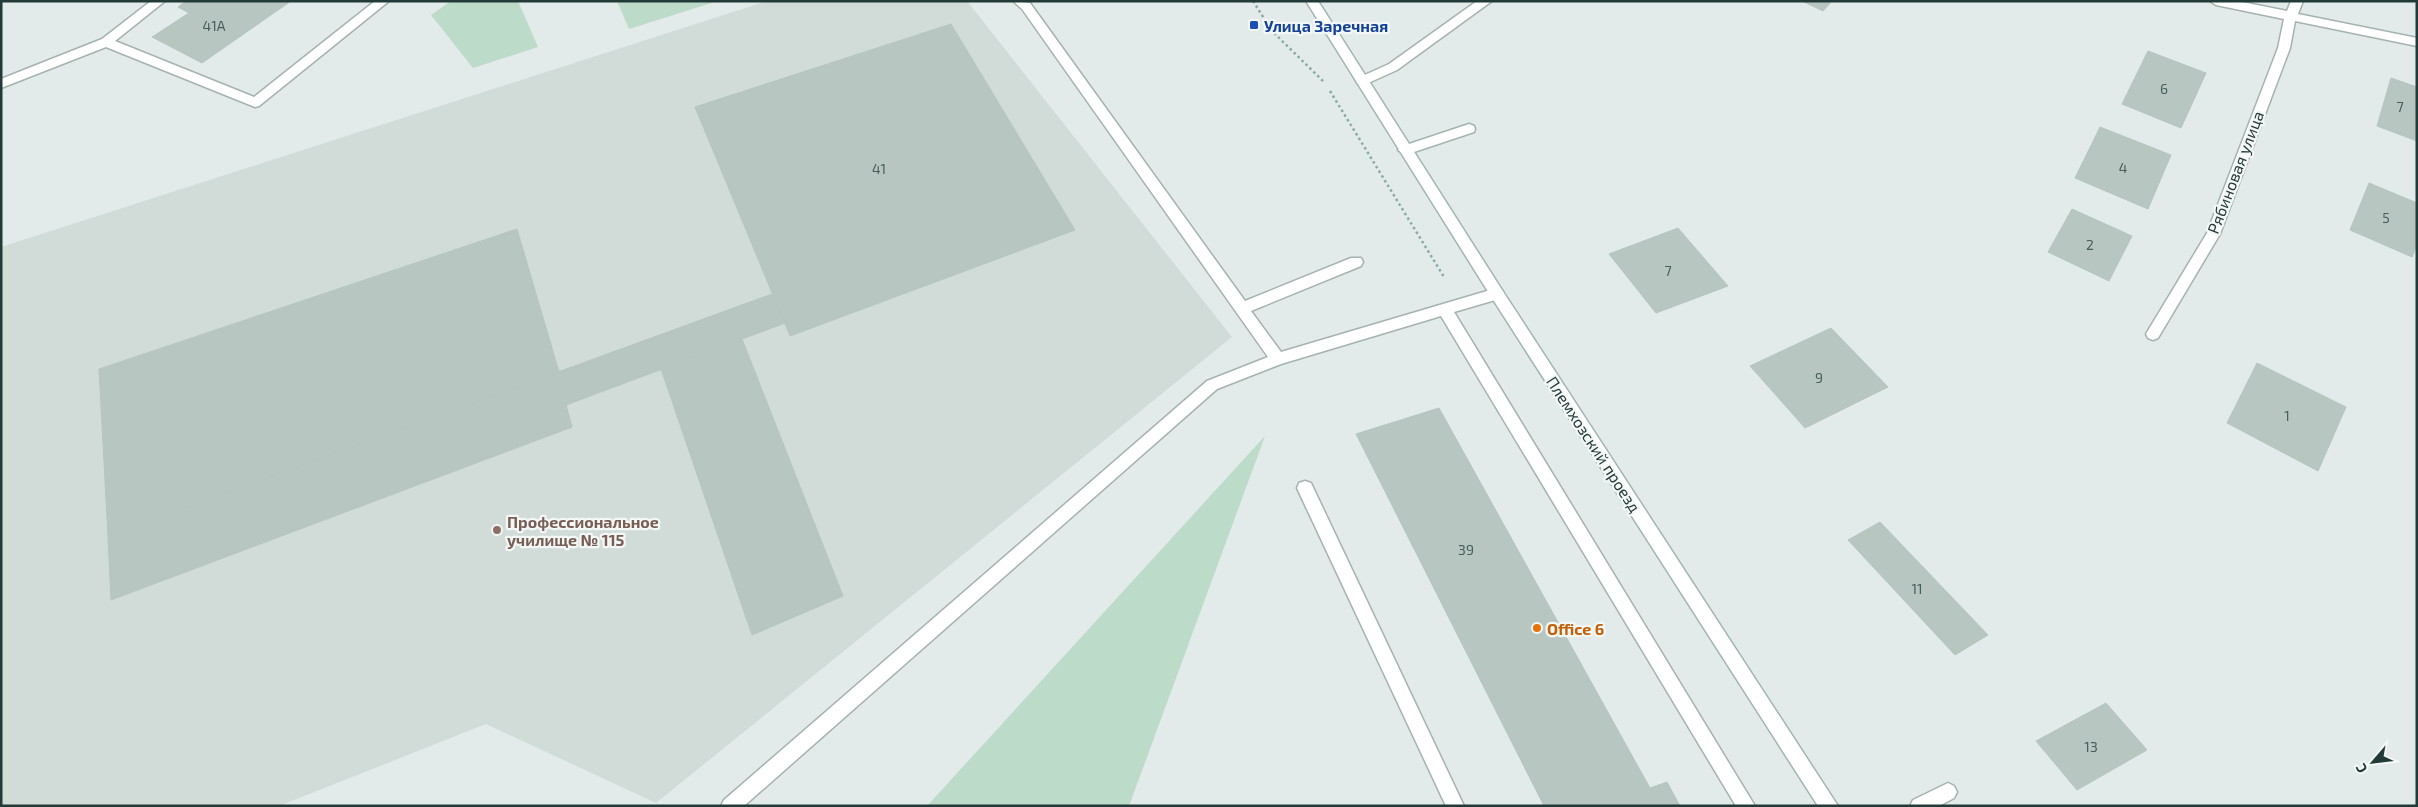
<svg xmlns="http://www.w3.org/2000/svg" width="2418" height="807" font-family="'Exo 2',sans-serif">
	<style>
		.built { fill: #d1dbd8 }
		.green { fill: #bddbc9 }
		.building { fill: #b8c6c2; stroke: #b5c5c0 }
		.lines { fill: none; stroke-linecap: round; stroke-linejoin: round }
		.lane-casing { stroke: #a5b3b0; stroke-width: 3 }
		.street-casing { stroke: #a5b3b0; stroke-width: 3 }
		.secondary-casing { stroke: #a1b6b2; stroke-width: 3 }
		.path { stroke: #85ada6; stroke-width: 2.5; stroke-dasharray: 2.5 3; stroke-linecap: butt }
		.lane { fill: #fff; fill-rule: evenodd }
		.street { fill: #fff; fill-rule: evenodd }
		.secondary { fill: #fff; fill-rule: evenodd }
		.transit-dot { fill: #1a4fb4; stroke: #f3f8f6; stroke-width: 2 }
		.education-dot { fill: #8d6e63; stroke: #f3f8f6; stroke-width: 2 }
		.food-dot { fill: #e8710a; stroke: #f3f8f6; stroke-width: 2 }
		.labels { text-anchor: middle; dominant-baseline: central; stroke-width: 4.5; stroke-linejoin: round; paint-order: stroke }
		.number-label { font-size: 14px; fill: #485e5a }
		.transit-label { font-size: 16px; font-weight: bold; fill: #164399; stroke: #f3f8f6; text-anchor: start }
		.street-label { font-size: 16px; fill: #233b38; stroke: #f3f8f6 }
		.education-label { font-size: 16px; font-weight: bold; fill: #785e54; stroke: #f3f8f6; text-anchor: start }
		.food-label { font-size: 16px; font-weight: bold; fill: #c56008; stroke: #f3f8f6; text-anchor: start }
	</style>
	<rect width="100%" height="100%" fill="#e2ebe9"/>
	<!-- built -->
	<polygon class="built" points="767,1 967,1 1232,337 656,803 486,724 279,806 1,806 1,247"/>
	<!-- green -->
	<g class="green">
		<polygon points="451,1 518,1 538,47 473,68 431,15"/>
		<polygon points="617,1 718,1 629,29"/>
		<polygon points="1265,436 1129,806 927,806"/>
	</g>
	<!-- building -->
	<g class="building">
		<polygon points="186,1 291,1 202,63 152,37 189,13 178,7"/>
		<polygon points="1802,1 1832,1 1823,11"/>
		<polygon points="951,24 1075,230 790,336 695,107"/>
		<polygon points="2148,51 2206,73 2181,128 2122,104"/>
		<polygon points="2391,78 2417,87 2417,141 2377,126"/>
		<polygon points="2100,127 2171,155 2148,209 2075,178"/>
		<polygon points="2369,183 2417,203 2417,245 2412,257 2350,230"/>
		<polygon points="2072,209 2132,236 2109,281 2048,252"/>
		<polygon points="1678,228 1728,286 1656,313 1609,254"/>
		<polygon points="517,229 559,372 108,536 99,369"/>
		<polygon points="772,294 785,323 566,405 572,427 111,600 108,536"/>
		<polygon points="1831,328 1888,387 1805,428 1750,366"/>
		<polygon points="742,339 843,596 752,635 661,369"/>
		<polygon points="2257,363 2346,407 2318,471 2227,423"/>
		<polygon points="1439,408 1650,788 1667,782 1680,806 1544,806 1356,434"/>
		<polygon points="1880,522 1988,635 1955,655 1848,540"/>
		<polygon points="2106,703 2147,750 2077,790 2036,741"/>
	</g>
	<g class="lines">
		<defs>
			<g id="lane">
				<polygon points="151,1 165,1 115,41 254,97 375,1 389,1 259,106 255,107 106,47 1,88 1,79 102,39"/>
				<polygon points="1013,1 1030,3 1245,301 1351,258 1361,258 1363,262 1361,266 1251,311 1281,352 1497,288 1502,290 1504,294 1502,298 1454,312 1755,806 1736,806 1441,316 1281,364 1217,389 744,806 721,806 724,800 1207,381 1268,357 1022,9"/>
				<polygon points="1469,124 1474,126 1475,129 1474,132 1405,155 1398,150 1400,147"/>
				<polygon points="1305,481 1311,483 1464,806 1446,806 1297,488 1299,483"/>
				<polygon points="1948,783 1954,786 1957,792 1954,798 1939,806 1910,806 1913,800"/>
			</g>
			<g id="street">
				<polygon points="1477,1 1492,1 1397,70 1366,84 1358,84 1356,81 1358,78 1389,64"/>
				<polygon points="2210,1 2237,1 2287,11 2291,1 2303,1 2298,14 2417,38 2417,46 2295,21 2290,48 2220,234 2158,338 2153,340 2148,338 2146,334 2207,233 2278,48 2284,19 2216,5"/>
			</g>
			<polygon id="secondary" points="1306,1 1318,1 1502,290 1838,806 1818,806 1492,298"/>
		</defs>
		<!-- lane casing -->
		<use href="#lane" class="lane-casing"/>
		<!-- street casing -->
		<use href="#street" class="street-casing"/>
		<!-- secondary casing -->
		<use href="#secondary" class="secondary-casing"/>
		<!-- path -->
		<g class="path">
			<polyline points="1253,1 1272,31 1325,83"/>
			<polyline points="1330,91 1444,277"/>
		</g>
		<!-- lane -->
		<use href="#lane" class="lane"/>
		<!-- street -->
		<use href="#street" class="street"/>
		<!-- secondary -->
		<use href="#secondary" class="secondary"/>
	</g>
	<!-- markers -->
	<rect class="transit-dot" x="1249" y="20" width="10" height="10" rx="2.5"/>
	<circle class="education-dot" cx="497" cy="530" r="5"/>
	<circle class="food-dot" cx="1537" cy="628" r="5"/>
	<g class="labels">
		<!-- number labels -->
		<g class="number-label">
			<text x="214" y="25">41А</text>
			<text x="2164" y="88">6</text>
			<text x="2400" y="106">7</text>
			<text x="2123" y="167">4</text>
			<text x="879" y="168">41</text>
			<text x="2386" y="217">5</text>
			<text x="2090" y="244">2</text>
			<text x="1668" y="270">7</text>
			<text x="1819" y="377">9</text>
			<text x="2287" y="415">1</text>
			<text x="1466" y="549">39</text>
			<text x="1917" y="588">11</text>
			<text x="2091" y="746">13</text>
		</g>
		<!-- transit labels -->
		<g class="transit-label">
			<text x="1264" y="25">Улица Заречная</text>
		</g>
		<!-- street labels -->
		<g class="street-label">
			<text transform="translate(2235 172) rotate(-69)">Рябиновая улица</text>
			<text transform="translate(1594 444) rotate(57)">Племхозский проезд</text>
		</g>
		<!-- education labels -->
		<g class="education-label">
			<text x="507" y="521">Профессиональное<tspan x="507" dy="18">училище № 115</tspan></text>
		</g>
		<!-- food labels -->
		<g class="food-label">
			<text x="1547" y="628">Office 6</text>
		</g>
	</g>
	<!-- border -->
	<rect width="2418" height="807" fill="none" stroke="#233b38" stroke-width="5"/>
	<!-- north arrow -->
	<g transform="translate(2373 762) rotate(242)" stroke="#f3f8f6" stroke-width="4" paint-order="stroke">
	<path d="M0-4L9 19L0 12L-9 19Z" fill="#233b38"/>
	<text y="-8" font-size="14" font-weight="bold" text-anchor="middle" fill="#233b38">С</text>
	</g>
</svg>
